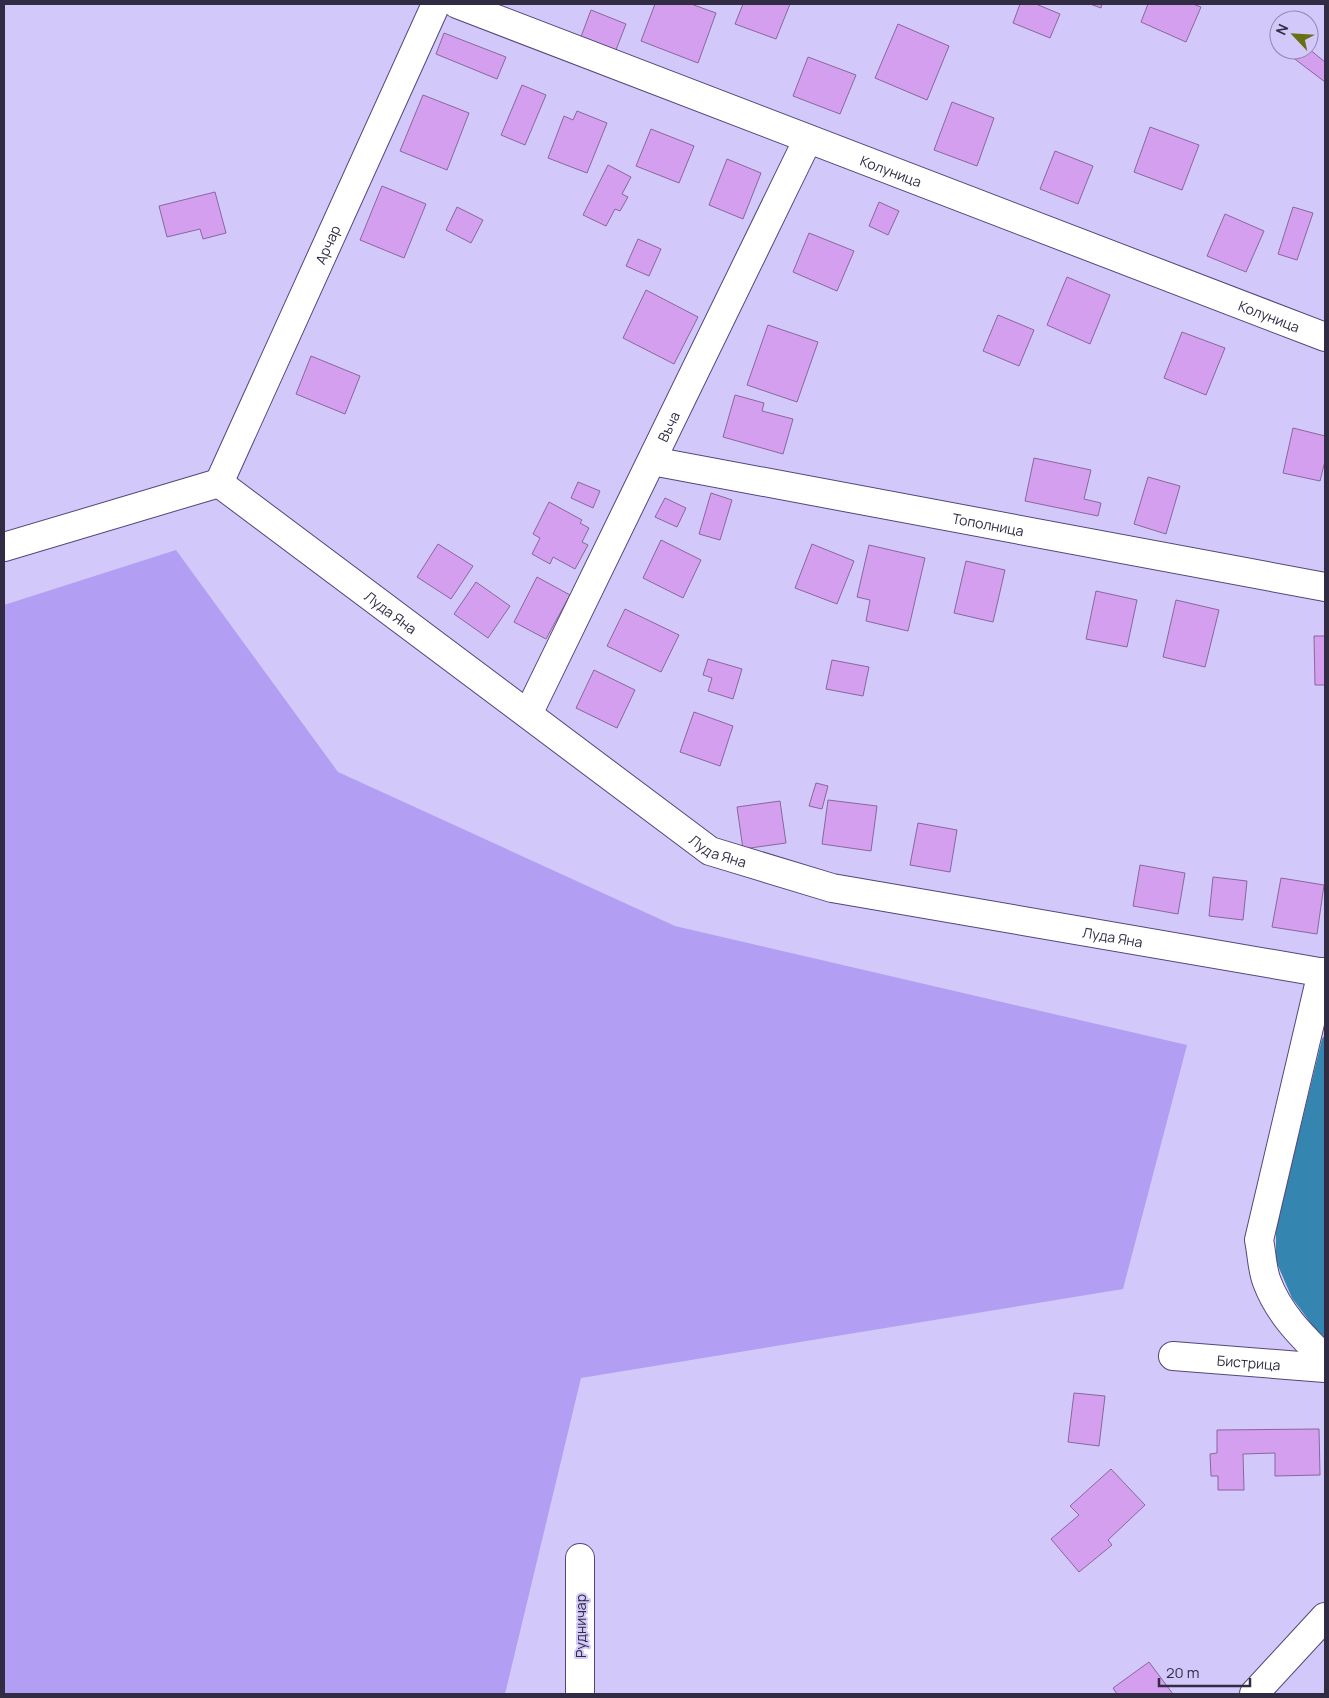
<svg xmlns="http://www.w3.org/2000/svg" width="1329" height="1698" font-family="Manrope,sans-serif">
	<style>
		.green { fill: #b29ef3 }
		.water { fill: #3486b0 }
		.building { fill: #d59ff0; stroke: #89679b }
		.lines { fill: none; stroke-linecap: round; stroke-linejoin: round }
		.minor-casing { stroke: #54467c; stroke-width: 30 }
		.minor { stroke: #fff; stroke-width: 28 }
		.labels { text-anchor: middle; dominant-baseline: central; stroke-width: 4; stroke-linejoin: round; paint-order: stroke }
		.street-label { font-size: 14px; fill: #312b44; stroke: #d2c8fa }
	</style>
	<rect width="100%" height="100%" fill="#d2c8fa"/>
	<!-- green -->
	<polygon class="green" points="176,550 338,772 675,926 1187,1045 1123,1289 581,1378 505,1694 4,1694 4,605"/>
	<!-- water -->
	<polygon class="water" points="1325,1035 1325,1337 1316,1330 1292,1298 1276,1261 1276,1228 1322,1039"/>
	<!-- building -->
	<g class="building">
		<polygon points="655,4 691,4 716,13 698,63 641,41"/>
		<polygon points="743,4 790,4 776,39 735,24"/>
		<polygon points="1020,4 1036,4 1060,14 1050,38 1013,23"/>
		<polygon points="1090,4 1102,4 1101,8"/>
		<polygon points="1148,4 1193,4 1201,7 1186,42 1141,22"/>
		<polygon points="591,10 626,24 614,55 579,42"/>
		<polygon points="898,24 949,46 927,100 875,78"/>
		<polygon points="1279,31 1279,47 1271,41"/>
		<polygon points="444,33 506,57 497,79 436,54"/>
		<polygon points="1309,49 1325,62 1325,82 1283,50"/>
		<polygon points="808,57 856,75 840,114 793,96"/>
		<polygon points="522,85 546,95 525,145 501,135"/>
		<polygon points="423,95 469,113 447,170 400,151"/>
		<polygon points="952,102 994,118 977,166 934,150"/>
		<polygon points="577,111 607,123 587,173 548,158 564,116 573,120"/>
		<polygon points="1150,127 1199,145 1182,190 1134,172"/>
		<polygon points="651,129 694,146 679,183 636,166"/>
		<polygon points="1055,151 1093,166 1078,204 1040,189"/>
		<polygon points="727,159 761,173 743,219 709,205"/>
		<polygon points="608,165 631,177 622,194 628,197 620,211 615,209 606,226 583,215"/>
		<polygon points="382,186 426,204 404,258 360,240"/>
		<polygon points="215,192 226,233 203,239 200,229 167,237 159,206"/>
		<polygon points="879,202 899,211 888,235 869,226"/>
		<polygon points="457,207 483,220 471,243 446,230"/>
		<polygon points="1293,207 1313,213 1297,260 1278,254"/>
		<polygon points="1225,214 1264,231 1246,272 1207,256"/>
		<polygon points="809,233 854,251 837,291 793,272"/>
		<polygon points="638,239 661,249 649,276 626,266"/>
		<polygon points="1067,277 1110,295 1090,344 1047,325"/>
		<polygon points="646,290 698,317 674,364 623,338"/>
		<polygon points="998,315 1034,330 1019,366 983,351"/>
		<polygon points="768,325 818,342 797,402 747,385"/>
		<polygon points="1182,332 1225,348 1206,395 1164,378"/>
		<polygon points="311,356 360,376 345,414 296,394"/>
		<polygon points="735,395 764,403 762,411 793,419 783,454 723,437"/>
		<polygon points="1293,428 1325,436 1325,461 1320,481 1283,473"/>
		<polygon points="1034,458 1091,470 1084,499 1101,503 1098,516 1025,501"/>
		<polygon points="1148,477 1180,486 1166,534 1134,524"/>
		<polygon points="578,482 600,491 593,508 571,498"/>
		<polygon points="711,493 732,500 720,540 699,534"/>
		<polygon points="665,498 686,508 677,527 655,517"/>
		<polygon points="549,502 582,520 580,523 589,528 582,542 588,545 575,569 553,557 550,564 532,554 540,538 533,534"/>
		<polygon points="661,540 701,560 683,598 643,578"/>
		<polygon points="438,544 473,566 451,599 417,577"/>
		<polygon points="812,544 854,561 837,604 795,588"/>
		<polygon points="869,545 925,558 908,631 866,621 870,600 857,597"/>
		<polygon points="966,561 1005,570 993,622 954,613"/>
		<polygon points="537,577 570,595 546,639 514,622"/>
		<polygon points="476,582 510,606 488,638 454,614"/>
		<polygon points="1096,591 1137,600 1127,647 1086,639"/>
		<polygon points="1176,600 1219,610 1205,667 1163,657"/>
		<polygon points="625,609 679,635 661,672 607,646"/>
		<polygon points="1314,636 1325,636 1325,685 1315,685"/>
		<polygon points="708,659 742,669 733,699 708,691 712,678 703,675"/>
		<polygon points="832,660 869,667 863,696 826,689"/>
		<polygon points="594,670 635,690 617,728 576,708"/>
		<polygon points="694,712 733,726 720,766 680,752"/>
		<polygon points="816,783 828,786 822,809 809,806"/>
		<polygon points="828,800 877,806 871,851 822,844"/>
		<polygon points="780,801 786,843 743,849 737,807"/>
		<polygon points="918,823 957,830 950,872 910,865"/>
		<polygon points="1140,865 1185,873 1178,914 1133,906"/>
		<polygon points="1213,877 1247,881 1243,920 1209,916"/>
		<polygon points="1281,878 1324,885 1317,934 1272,927"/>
		<polygon points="1074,1393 1105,1396 1099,1446 1068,1442"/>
		<polygon points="1319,1429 1320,1475 1275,1476 1275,1453 1243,1454 1244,1490 1218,1490 1218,1476 1211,1476 1210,1454 1217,1453 1217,1430"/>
		<polygon points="1111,1469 1145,1505 1108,1540 1112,1545 1079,1572 1051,1539 1079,1515 1070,1506"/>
		<polygon points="1149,1662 1173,1694 1117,1694 1113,1688"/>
	</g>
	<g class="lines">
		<defs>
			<g id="minor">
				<path id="s1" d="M457,4L1325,337"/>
				<path id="s2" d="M652,461L1325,587"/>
				<path id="s3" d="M219,483L710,851L832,888L1325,973"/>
				<path id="s4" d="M219,483L436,4"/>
				<polyline points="4,547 219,483"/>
				<path id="s5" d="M528,714L808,139"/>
				<path d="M1322,972L1259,1240C1262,1254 1262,1270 1267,1282C1279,1314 1302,1336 1325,1359"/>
				<path id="s6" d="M1173,1356L1325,1368"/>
				<polyline points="580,1694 580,1558"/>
				<polyline points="1254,1694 1325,1617"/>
			</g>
		</defs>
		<!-- minor casing -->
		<use href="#minor" class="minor-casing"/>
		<!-- minor -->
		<use href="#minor" class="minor"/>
	</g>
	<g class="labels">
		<!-- street labels -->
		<g class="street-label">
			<text stroke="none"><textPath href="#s1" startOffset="465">Колуница</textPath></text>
			<text stroke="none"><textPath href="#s4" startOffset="262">Арчар</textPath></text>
			<text stroke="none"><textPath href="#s1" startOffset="870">Колуница</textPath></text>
			<text stroke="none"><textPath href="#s5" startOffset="320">Въча</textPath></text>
			<text stroke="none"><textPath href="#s2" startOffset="342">Тополница</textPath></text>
			<text stroke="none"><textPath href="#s3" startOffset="215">Луда Яна</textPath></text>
			<text stroke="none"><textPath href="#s3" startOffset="621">Луда Яна</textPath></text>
			<text stroke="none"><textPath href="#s3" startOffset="1026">Луда Яна</textPath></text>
			<text stroke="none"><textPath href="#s6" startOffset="76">Бистрица</textPath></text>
			<text transform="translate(580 1626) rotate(-90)">Рудничар</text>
		</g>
	</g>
	<!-- border -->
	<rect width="1329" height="1698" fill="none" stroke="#312b44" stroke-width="10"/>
	<!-- north arrow -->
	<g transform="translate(1294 35) rotate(295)"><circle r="24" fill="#d2c8fa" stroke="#9289b1"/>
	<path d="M0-4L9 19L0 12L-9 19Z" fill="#686f15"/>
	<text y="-8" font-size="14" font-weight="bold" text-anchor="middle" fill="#312b44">N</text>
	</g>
	<!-- scale -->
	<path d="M1159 1678v8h91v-8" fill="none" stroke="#312b44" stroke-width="2.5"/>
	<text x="1166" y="1678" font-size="15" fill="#312b44" stroke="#d2c8fa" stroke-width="4" paint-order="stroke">20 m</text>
</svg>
